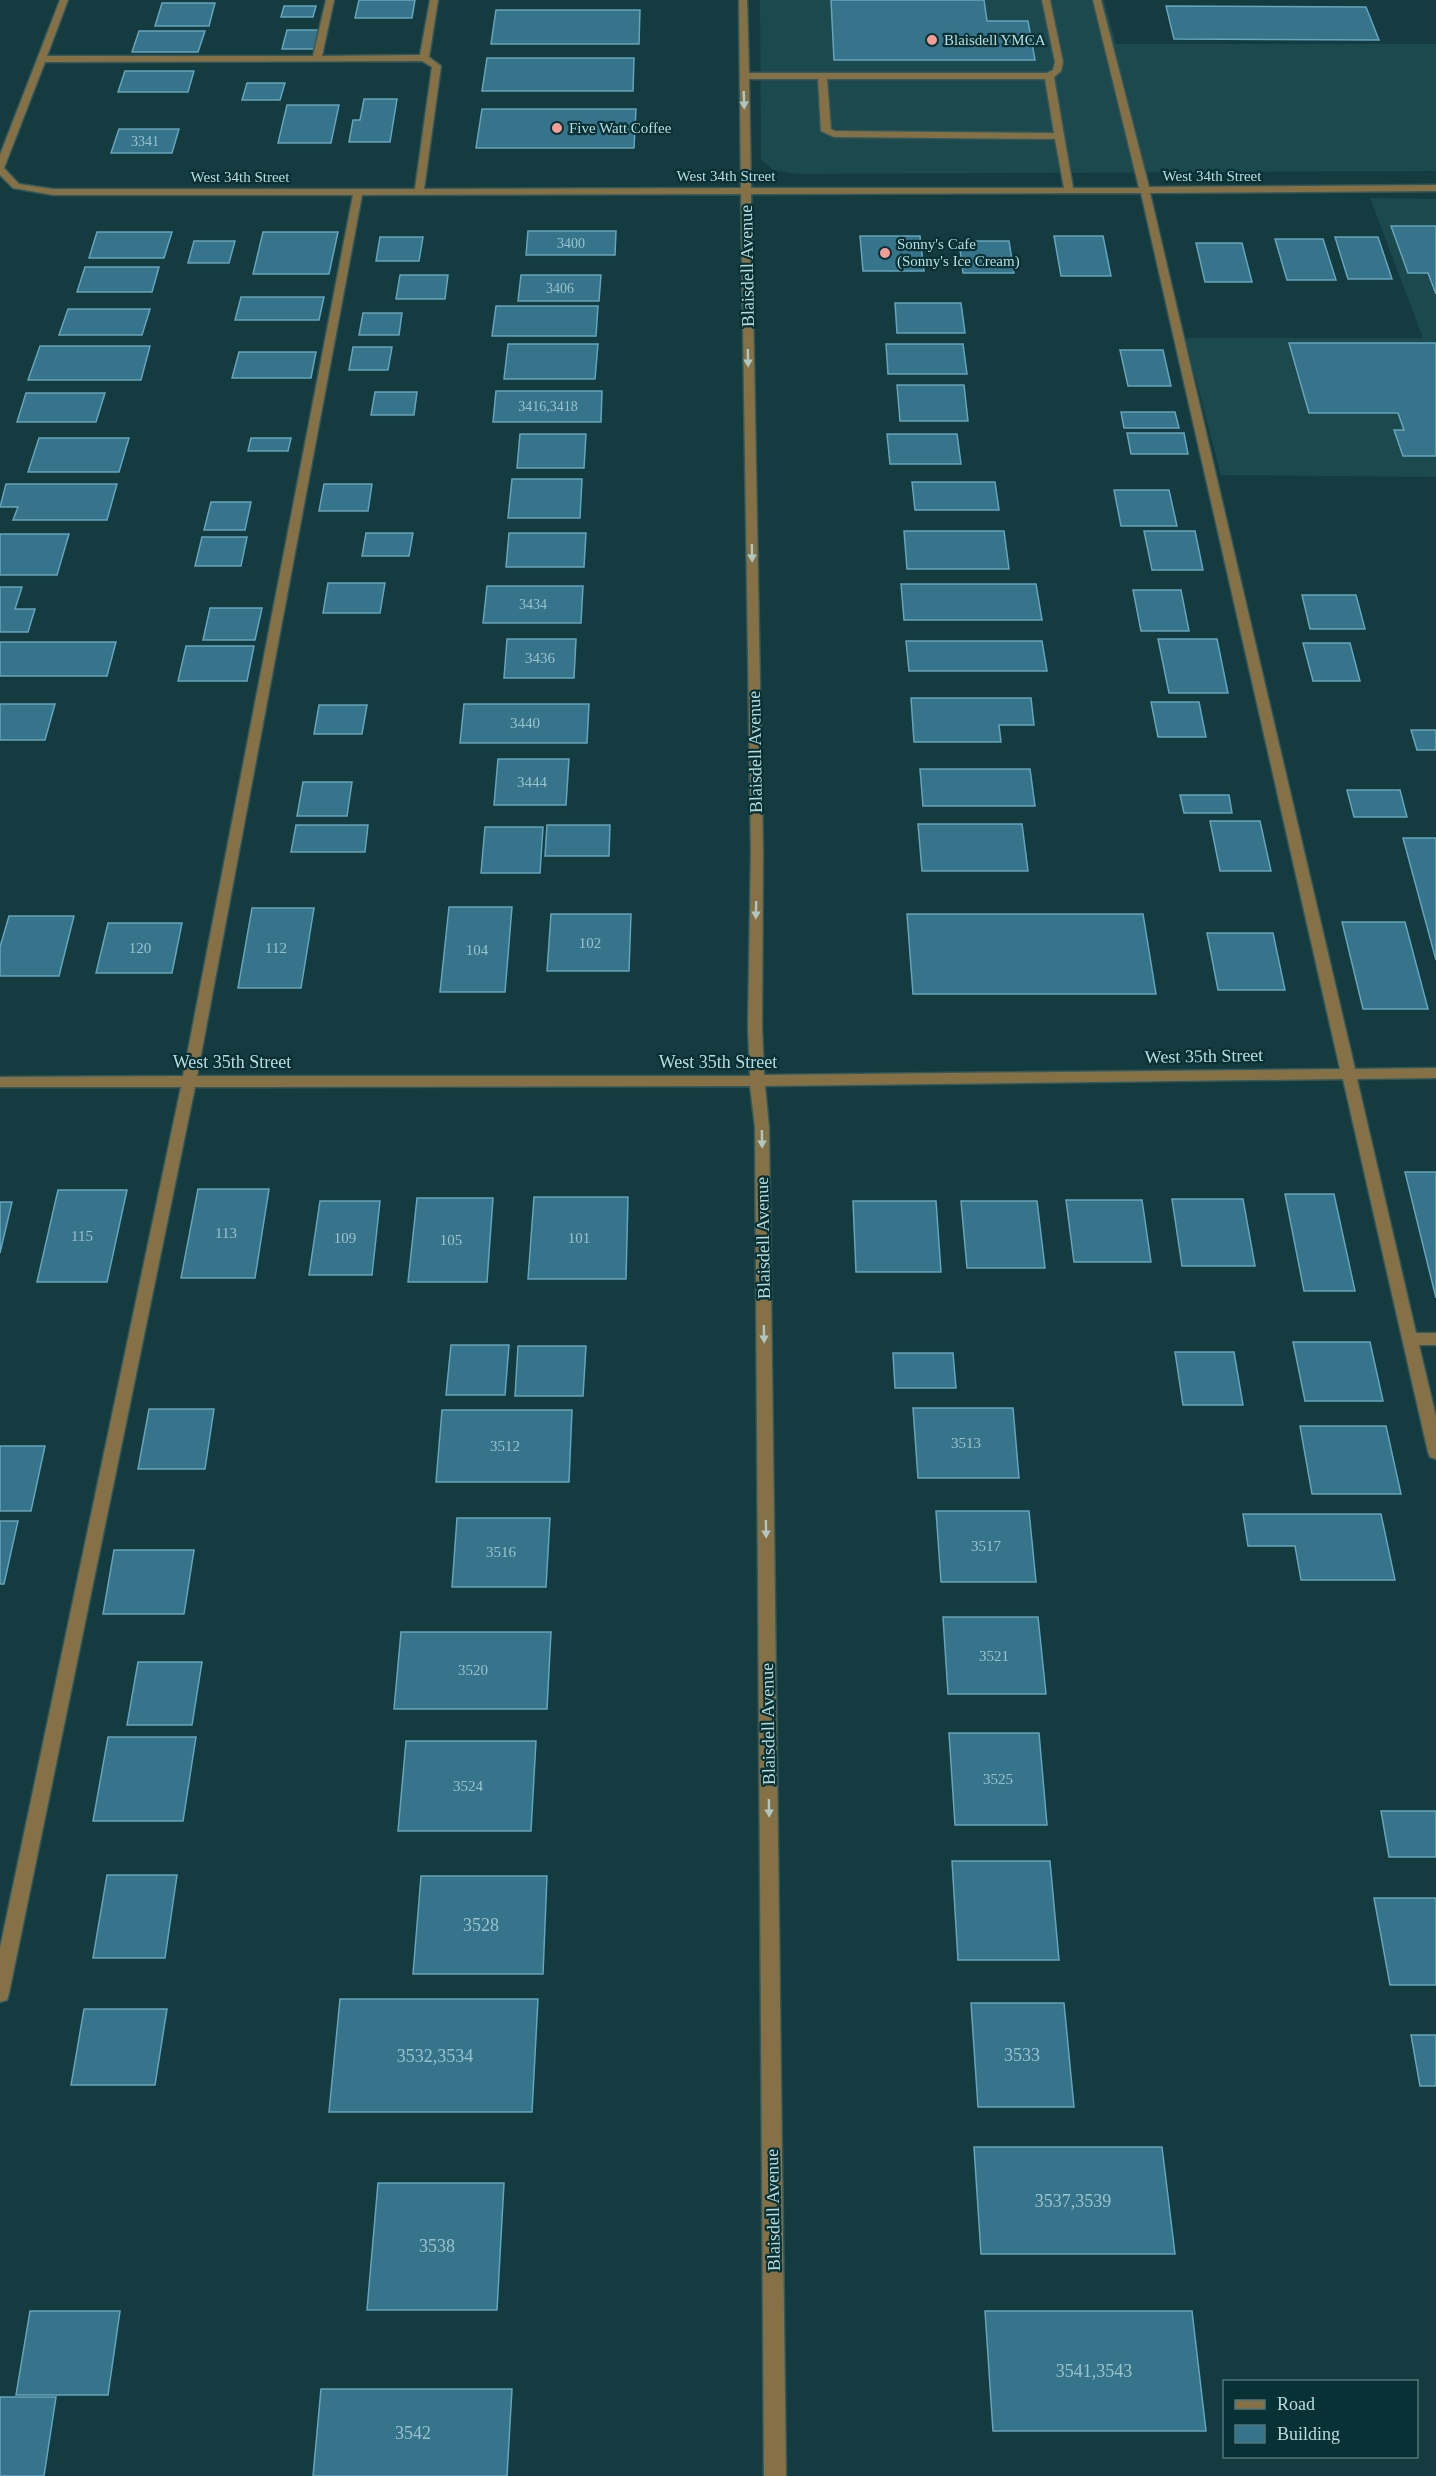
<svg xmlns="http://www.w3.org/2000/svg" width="1436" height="2476" font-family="Georgia,serif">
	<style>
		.built { fill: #1b494e }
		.building { fill: #35748a; stroke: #66a4bc; stroke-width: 1.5 }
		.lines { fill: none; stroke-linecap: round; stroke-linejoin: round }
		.minor-casing { stroke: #32585c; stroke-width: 3 }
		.minor { fill: #867146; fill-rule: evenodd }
		.oneway { fill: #afc7c0 }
		.poi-dot { fill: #f59c95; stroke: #083135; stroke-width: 2 }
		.labels { text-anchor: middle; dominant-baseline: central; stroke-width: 4.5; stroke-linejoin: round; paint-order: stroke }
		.far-number-label { font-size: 14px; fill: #98c2ca }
		.far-poi-label { font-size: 15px; fill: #b9dcdf; stroke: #083135; text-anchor: start }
		.far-street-label { font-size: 15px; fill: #b9dcdf; stroke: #083135 }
		.number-label { font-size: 15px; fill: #98c2ca }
		.street-label { font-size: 18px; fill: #b9dcdf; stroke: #083135 }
		.near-number-label { font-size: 18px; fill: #98c2ca }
	</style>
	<rect width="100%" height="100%" fill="#143b3f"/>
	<!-- built -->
	<g class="built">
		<polygon points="760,0 1104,0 1116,44 1436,44 1436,171 797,174 773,170 761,159"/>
		<polygon points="1370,198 1436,199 1436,477 1221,475 1185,338 1423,338"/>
	</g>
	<!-- building -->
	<g class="building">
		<polygon points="359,0 415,0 412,18 355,18"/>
		<polygon points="831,0 984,0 987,21 1028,21 1035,60 834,60"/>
		<polygon points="162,3 215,3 209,26 155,26"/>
		<polygon points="284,6 316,6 313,17 281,17"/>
		<polygon points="1166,6 1366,7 1379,40 1174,39"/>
		<polygon points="496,10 640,10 639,44 491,44"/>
		<polygon points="287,30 319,30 314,49 282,49"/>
		<polygon points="139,31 205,31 198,52 132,52"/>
		<polygon points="487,58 634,58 633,91 482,91"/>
		<polygon points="125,71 194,71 188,92 118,92"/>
		<polygon points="247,83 285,83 280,100 242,100"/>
		<polygon points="364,99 397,99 390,142 349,142 353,120 360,120"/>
		<polygon points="287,105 339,105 331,143 278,143"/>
		<polygon points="482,109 636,109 634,148 476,148"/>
		<polygon points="119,129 179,129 172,153 111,153"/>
		<polygon points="1391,226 1436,226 1436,294 1428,273 1408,273"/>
		<polygon points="528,231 616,231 615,255 526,255"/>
		<polygon points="97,232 172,232 164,258 89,258"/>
		<polygon points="263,232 338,232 329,274 253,274"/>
		<polygon points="860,236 920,236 924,271 863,271"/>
		<polygon points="1054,236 1103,236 1111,276 1061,276"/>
		<polygon points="380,237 423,237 419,261 376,261"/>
		<polygon points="1335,237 1378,237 1392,279 1348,279"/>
		<polygon points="1275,239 1323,239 1336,280 1287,280"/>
		<polygon points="194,241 235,241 229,263 188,263"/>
		<polygon points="959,241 1009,241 1014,273 963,273"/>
		<polygon points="1196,243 1242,243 1252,282 1205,282"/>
		<polygon points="85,267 159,267 152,292 77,292"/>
		<polygon points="400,275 448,275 445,299 396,299"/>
		<polygon points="521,275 601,275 599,301 518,301"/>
		<polygon points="241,297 324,297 319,320 235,320"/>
		<polygon points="895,303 961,303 965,333 897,333"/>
		<polygon points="496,306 598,306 596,336 492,336"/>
		<polygon points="68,309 150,309 142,335 59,335"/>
		<polygon points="363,313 402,313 399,335 359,335"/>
		<polygon points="1289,343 1436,343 1436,456 1403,456 1394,430 1404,430 1398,413 1309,413"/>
		<polygon points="508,344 598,344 595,379 504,379"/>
		<polygon points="886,344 963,344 967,374 888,374"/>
		<polygon points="40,346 150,346 141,380 28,380"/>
		<polygon points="353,347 392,347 388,370 349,370"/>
		<polygon points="1120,350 1163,350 1171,386 1128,386"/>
		<polygon points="239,352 316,352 311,378 232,378"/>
		<polygon points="897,385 964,385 968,421 900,421"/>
		<polygon points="496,391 602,391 601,422 493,422"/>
		<polygon points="375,392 417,392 414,415 371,415"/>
		<polygon points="26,393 105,393 96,422 17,422"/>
		<polygon points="1121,412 1175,412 1179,428 1124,428"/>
		<polygon points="1127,433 1184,433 1188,454 1131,454"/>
		<polygon points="520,434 586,434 584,468 517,468"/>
		<polygon points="887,434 957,434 961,464 890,464"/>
		<polygon points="39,438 129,438 119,472 28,472"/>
		<polygon points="251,438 291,438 288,451 248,451"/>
		<polygon points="512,479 582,479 580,518 508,518"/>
		<polygon points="912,482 995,482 999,510 915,510"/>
		<polygon points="6,484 117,484 107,520 13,520 18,507 0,507"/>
		<polygon points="324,484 372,484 368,511 319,511"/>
		<polygon points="1114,490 1169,490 1177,526 1121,526"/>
		<polygon points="211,502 251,502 245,530 204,530"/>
		<polygon points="904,531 1004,531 1009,569 907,569"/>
		<polygon points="1144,531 1195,531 1203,570 1152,570"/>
		<polygon points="366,533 413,533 409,556 362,556"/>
		<polygon points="509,533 586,533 584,567 506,567"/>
		<polygon points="0,534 69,534 57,575 0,575"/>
		<polygon points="202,537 247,537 241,566 195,566"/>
		<polygon points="328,583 385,583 380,613 323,613"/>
		<polygon points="901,584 1036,584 1042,620 904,620"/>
		<polygon points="487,586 583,586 581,623 483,623"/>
		<polygon points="0,587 22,587 15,609 35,609 28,632 0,632"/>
		<polygon points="1133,590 1181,590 1189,631 1141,631"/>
		<polygon points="1302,595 1356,595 1365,629 1310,629"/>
		<polygon points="210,608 262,608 255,640 203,640"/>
		<polygon points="507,639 576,639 574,678 504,678"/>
		<polygon points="1158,639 1217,639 1228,693 1169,693"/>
		<polygon points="906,641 1042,641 1047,671 909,671"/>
		<polygon points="0,642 116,642 107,676 0,676"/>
		<polygon points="1303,643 1350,643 1360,681 1313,681"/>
		<polygon points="186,646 254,646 247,681 178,681"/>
		<polygon points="911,698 1031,698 1034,725 999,725 1001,742 914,742"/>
		<polygon points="1151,702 1199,702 1206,737 1158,737"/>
		<polygon points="0,704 55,704 45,740 0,740"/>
		<polygon points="464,704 589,704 587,743 460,743"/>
		<polygon points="319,705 367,705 362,734 314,734"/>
		<polygon points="1411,730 1436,730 1436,750 1417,750"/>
		<polygon points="498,759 569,759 566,805 494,805"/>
		<polygon points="920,769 1030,769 1035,806 923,806"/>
		<polygon points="303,782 352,782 347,816 297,816"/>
		<polygon points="1347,790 1400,790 1407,817 1354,817"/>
		<polygon points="1180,795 1229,795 1232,813 1184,813"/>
		<polygon points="1210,821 1260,821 1271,871 1220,871"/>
		<polygon points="918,824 1022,824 1028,871 922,871"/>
		<polygon points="296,825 368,825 365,852 291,852"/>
		<polygon points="547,825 610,825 609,856 545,856"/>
		<polygon points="485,827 543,827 540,873 481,873"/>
		<polygon points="1403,838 1436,838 1436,960"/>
		<polygon points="449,907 512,907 505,992 440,992"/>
		<polygon points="252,908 314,908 301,988 238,988"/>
		<polygon points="551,914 631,914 629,971 547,971"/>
		<polygon points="907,914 1143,914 1156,994 913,994"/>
		<polygon points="9,916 74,916 59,976 0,976 0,947"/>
		<polygon points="1342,922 1405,922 1428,1009 1363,1009"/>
		<polygon points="108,923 182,923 172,973 96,973"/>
		<polygon points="1207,933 1273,933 1285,990 1218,990"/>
		<polygon points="1405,1172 1436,1172 1436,1298"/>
		<polygon points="198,1189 269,1189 255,1278 181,1278"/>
		<polygon points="58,1190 127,1190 107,1282 37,1282"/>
		<polygon points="1285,1194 1334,1194 1355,1291 1304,1291"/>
		<polygon points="534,1197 628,1197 626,1279 528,1279"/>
		<polygon points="417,1198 493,1198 487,1282 408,1282"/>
		<polygon points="1172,1199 1243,1199 1255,1266 1182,1266"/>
		<polygon points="1066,1200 1142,1200 1151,1262 1074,1262"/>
		<polygon points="320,1201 380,1201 372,1275 309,1275"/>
		<polygon points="853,1201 936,1201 941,1272 856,1272"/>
		<polygon points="961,1201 1037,1201 1045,1268 967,1268"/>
		<polygon points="0,1202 12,1202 0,1253"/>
		<polygon points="1293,1342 1370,1342 1383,1401 1305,1401"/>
		<polygon points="451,1345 509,1345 505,1395 446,1395"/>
		<polygon points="518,1346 586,1346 583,1396 515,1396"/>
		<polygon points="1175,1352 1234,1352 1243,1405 1183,1405"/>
		<polygon points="893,1353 953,1353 956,1388 895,1388"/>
		<polygon points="913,1408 1013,1408 1019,1478 918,1478"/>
		<polygon points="149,1409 214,1409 205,1469 138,1469"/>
		<polygon points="442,1410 572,1410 569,1482 436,1482"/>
		<polygon points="1300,1426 1386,1426 1401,1494 1312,1494"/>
		<polygon points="0,1446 45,1446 31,1511 0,1511"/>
		<polygon points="936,1511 1029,1511 1036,1582 941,1582"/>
		<polygon points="1243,1514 1381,1514 1395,1580 1301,1580 1295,1546 1248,1546"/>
		<polygon points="457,1518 550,1518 546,1587 452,1587"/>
		<polygon points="0,1521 18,1521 4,1584 0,1584"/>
		<polygon points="114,1550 194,1550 184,1614 103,1614"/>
		<polygon points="943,1617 1038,1617 1046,1694 948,1694"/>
		<polygon points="401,1632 551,1632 547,1709 394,1709"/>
		<polygon points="138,1662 202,1662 192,1725 127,1725"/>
		<polygon points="949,1733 1039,1733 1047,1825 955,1825"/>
		<polygon points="108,1737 196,1737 183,1821 93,1821"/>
		<polygon points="406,1741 536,1741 531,1831 398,1831"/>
		<polygon points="1381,1811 1436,1811 1436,1857 1389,1857"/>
		<polygon points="952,1861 1050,1861 1059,1960 958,1960"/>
		<polygon points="107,1875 177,1875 165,1958 93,1958"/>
		<polygon points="421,1876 547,1876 543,1974 413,1974"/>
		<polygon points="1374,1898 1436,1898 1436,1985 1390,1985"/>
		<polygon points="340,1999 538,1999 532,2112 329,2112"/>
		<polygon points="971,2003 1064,2003 1074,2107 978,2107"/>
		<polygon points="84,2009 167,2009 155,2085 71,2085"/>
		<polygon points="1411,2035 1436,2035 1436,2086 1420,2086"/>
		<polygon points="974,2147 1162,2147 1175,2254 981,2254"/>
		<polygon points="378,2183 504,2183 497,2310 367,2310"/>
		<polygon points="30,2311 120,2311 108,2395 16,2395"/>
		<polygon points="985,2311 1192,2311 1206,2431 993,2431"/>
		<polygon points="321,2389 512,2389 507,2476 313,2476"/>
		<polygon points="0,2397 56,2397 44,2476 0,2476"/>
	</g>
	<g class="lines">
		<defs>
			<path id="minor" d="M60,0H68L47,56H313L326,0H334L322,56L420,55L430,0H438L429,57L441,66L424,189L741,188L739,0H747L749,73H1047L1053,70L1055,62L1042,0H1050L1063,62L1061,71L1054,77L1073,188H1139L1093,0H1101L1149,187L1436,185V191L1150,193L1355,1069L1436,1068V1078L1357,1079L1416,1333H1436V1345H1419L1436,1417V1459L1430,1457L1428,1452L1343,1079L765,1086L769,1127L786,2476H764L755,1127L750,1086L195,1087L9,1993L7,2000L0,2002V1948L181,1087H0V1077L183,1076L353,195H53L13,188L0,175V155ZM422,61L432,67L415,189H53L19,184L4,168L45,62ZM749,79H818L821,131L834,137L1055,139L1064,188H751ZM827,79H1045L1054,133L835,131L831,129ZM1141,193L1340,1069L764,1075L762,1027L763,851L751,194ZM741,194L751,851L748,1027L750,1076H197L362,195Z"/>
		</defs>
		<!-- minor casing -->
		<use href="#minor" class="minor-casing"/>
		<!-- minor -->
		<use href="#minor" class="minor"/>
	</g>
	<!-- one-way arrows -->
	<defs><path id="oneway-solid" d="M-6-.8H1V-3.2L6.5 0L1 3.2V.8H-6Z" transform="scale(1.5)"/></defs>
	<g class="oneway">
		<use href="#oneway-solid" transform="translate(744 100) rotate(88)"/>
		<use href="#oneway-solid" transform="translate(748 358) rotate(89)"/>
		<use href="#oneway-solid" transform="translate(752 553) rotate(89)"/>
		<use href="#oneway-solid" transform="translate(756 910) rotate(91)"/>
		<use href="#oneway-solid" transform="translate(762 1139) rotate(89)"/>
		<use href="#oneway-solid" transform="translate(764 1334) rotate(89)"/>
		<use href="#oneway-solid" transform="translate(766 1529) rotate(89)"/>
		<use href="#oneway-solid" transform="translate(769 1808) rotate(89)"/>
	</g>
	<!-- markers -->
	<g class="poi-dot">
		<circle cx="932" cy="40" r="6"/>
		<circle cx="557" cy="128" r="6"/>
		<circle cx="885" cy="253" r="6"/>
	</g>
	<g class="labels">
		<!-- far-number labels -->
		<g class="far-number-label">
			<text x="145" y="141">3341</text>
			<text x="571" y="243">3400</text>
			<text x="560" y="288">3406</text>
			<text x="548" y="406">3416,3418</text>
			<text x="533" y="604">3434</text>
		</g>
		<!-- far-poi labels -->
		<g class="far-poi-label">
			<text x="944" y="40">Blaisdell YMCA</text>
			<text x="569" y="128">Five Watt Coffee</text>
			<text x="897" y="244">Sonny's Cafe<tspan x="897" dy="17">(Sonny's Ice Cream)</tspan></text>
		</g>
		<!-- far-street labels -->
		<g class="far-street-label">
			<text x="726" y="176">West 34th Street</text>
			<text x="1212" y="176">West 34th Street</text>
			<text x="240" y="177">West 34th Street</text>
		</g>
		<!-- number labels -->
		<g class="number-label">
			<text x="540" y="658">3436</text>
			<text x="525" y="723">3440</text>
			<text x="532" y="782">3444</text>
			<text x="590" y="943">102</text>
			<text x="140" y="948">120</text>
			<text x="276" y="948">112</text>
			<text x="477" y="950">104</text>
			<text x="226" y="1233">113</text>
			<text x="82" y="1236">115</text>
			<text x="345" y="1238">109</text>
			<text x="579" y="1238">101</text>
			<text x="451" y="1240">105</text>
			<text x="966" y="1443">3513</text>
			<text x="505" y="1446">3512</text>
			<text x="986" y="1546">3517</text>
			<text x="501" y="1552">3516</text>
			<text x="994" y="1656">3521</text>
			<text x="473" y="1670">3520</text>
			<text x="998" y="1779">3525</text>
			<text x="468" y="1786">3524</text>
		</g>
		<!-- street labels -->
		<g class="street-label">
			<text transform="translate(747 266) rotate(-91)">Blaisdell Avenue</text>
			<text transform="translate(755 752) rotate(-91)">Blaisdell Avenue</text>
			<text transform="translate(1204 1056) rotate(-1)">West 35th Street</text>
			<text x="232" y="1062">West 35th Street</text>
			<text x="718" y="1062">West 35th Street</text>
			<text transform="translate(763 1238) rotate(-91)">Blaisdell Avenue</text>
			<text transform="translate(768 1724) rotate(-91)">Blaisdell Avenue</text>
			<text transform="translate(773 2210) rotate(-91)">Blaisdell Avenue</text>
		</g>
		<!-- near-number labels -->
		<g class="near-number-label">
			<text x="481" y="1925">3528</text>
			<text x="1022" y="2055">3533</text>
			<text x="435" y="2056">3532,3534</text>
			<text x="1073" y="2201">3537,3539</text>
			<text x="437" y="2246">3538</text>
			<text x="1094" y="2371">3541,3543</text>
			<text x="413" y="2433">3542</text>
		</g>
	</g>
	<!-- legend -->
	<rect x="1223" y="2380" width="195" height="78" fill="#083135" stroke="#4f7579" stroke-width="1.5"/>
	<rect x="1235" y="2400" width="30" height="9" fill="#867146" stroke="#4f7579" stroke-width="1.5"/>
	<text x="1277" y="2410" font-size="18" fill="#b9dcdf">Road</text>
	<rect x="1235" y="2425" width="30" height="18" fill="#35748a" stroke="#4f7579" stroke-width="1.5"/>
	<text x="1277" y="2440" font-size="18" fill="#b9dcdf">Building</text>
</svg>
